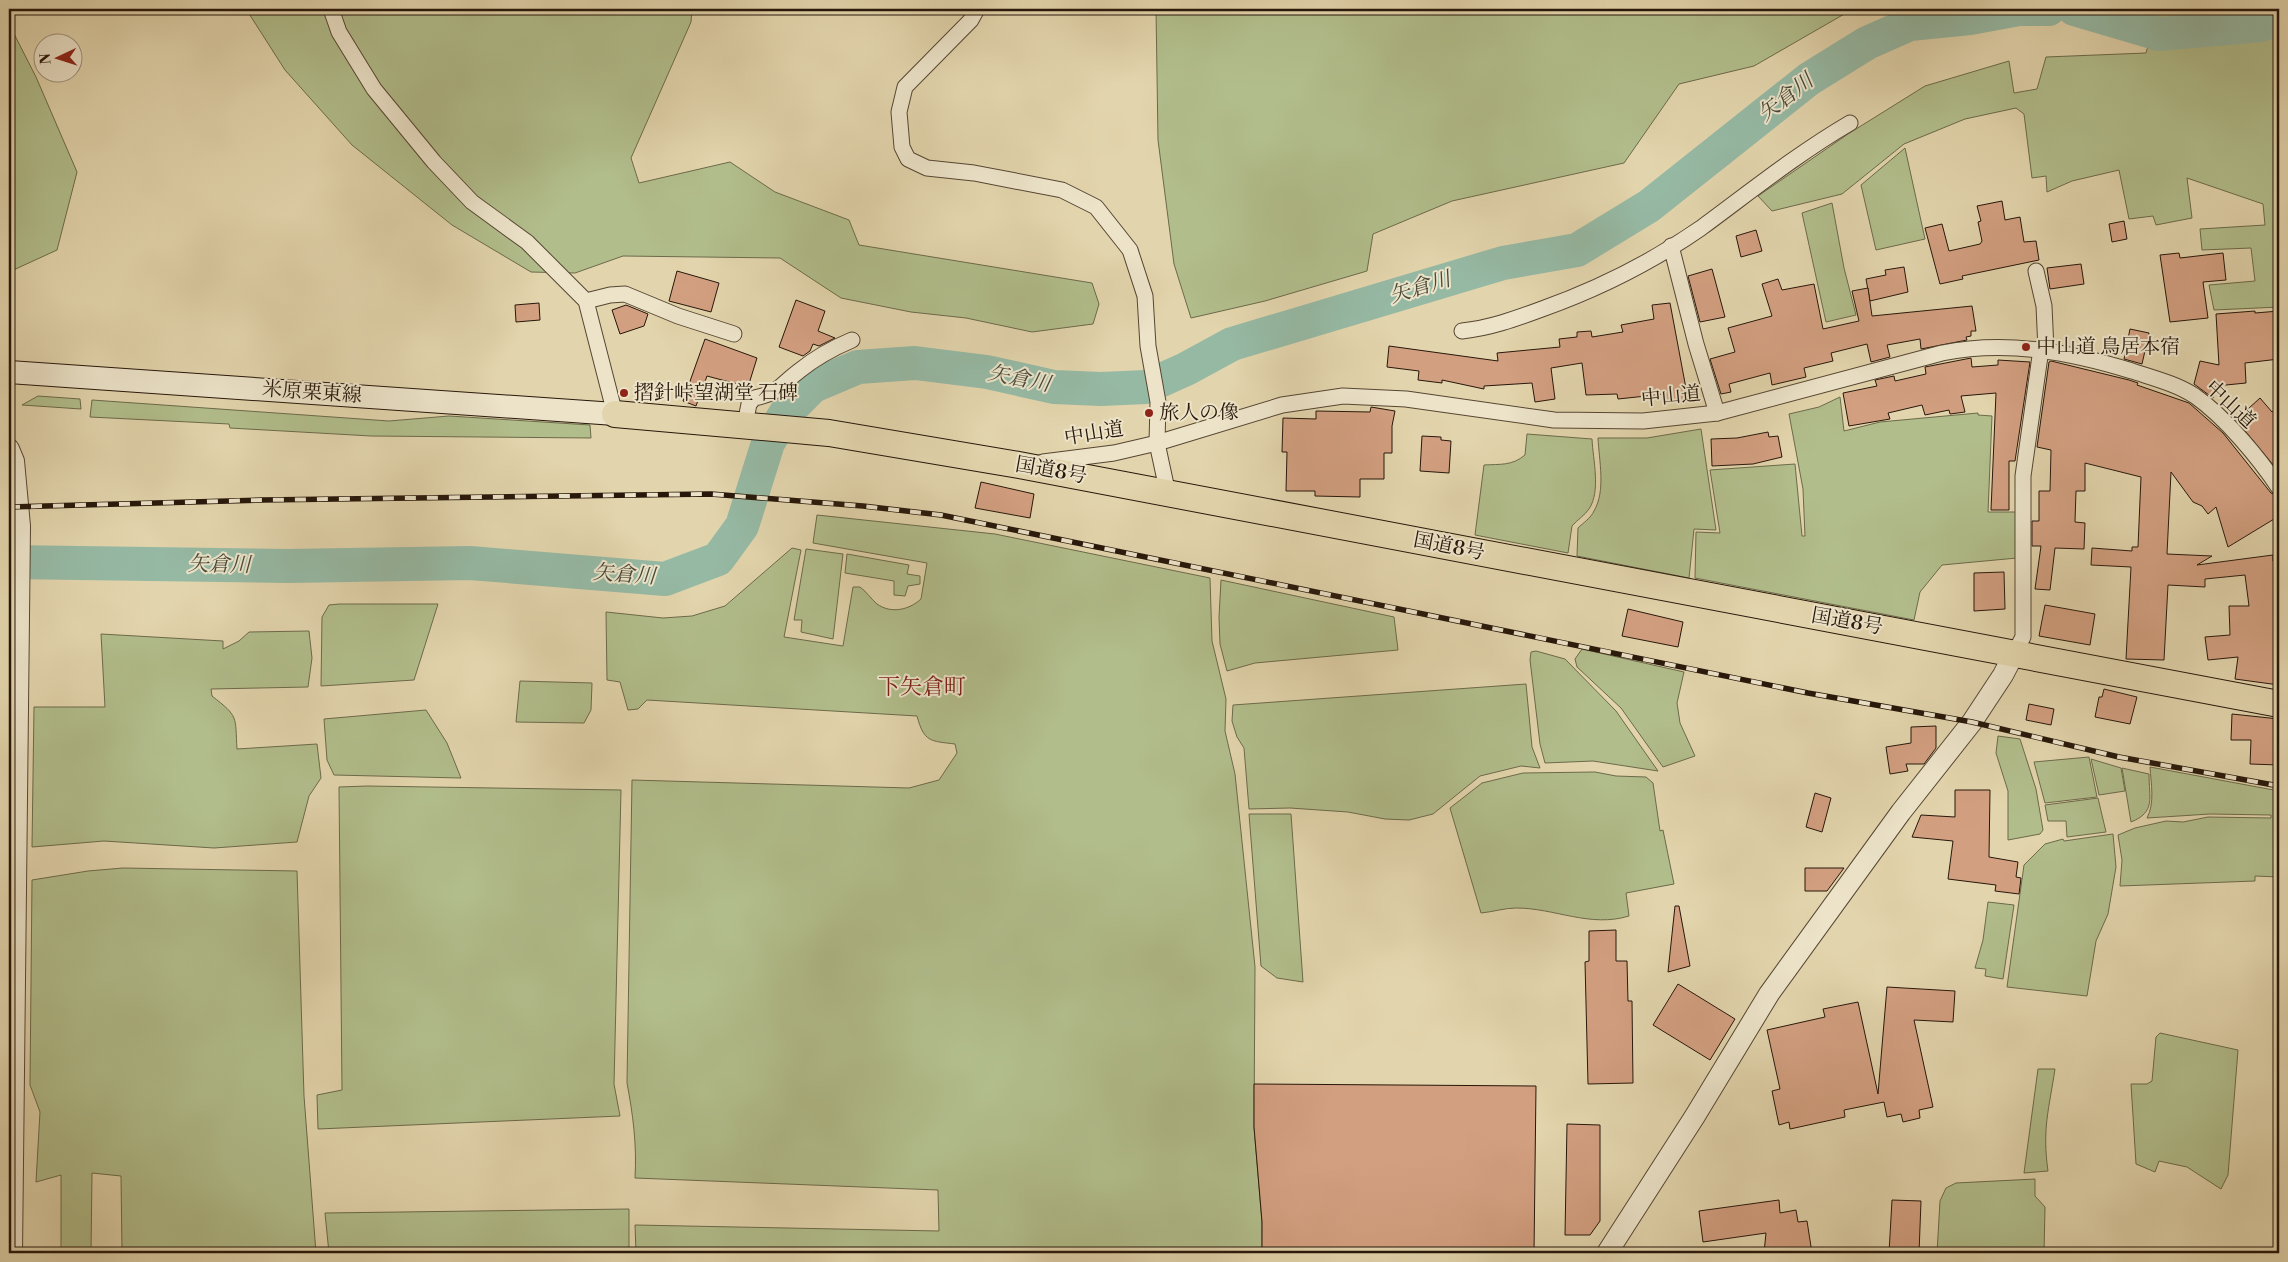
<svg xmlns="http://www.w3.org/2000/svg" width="2288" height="1262" font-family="'Libre Bodoni','Noto Serif JP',serif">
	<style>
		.green { fill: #b1bd8b; stroke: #6c6a4a }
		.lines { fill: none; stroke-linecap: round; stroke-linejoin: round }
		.river { stroke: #96b9a4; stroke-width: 34 }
		.building { fill: #d29f80; stroke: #27170a }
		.minor-casing { stroke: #564632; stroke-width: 17 }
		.tertiary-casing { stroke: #564632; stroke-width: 22 }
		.secondary-casing { stroke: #27170a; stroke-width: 24 }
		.trunk-casing { stroke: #27170a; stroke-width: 28 }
		.minor { stroke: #ece3c9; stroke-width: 15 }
		.tertiary { stroke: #ece3c9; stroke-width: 20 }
		.secondary { stroke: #ece3c9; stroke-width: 22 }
		.trunk { stroke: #e2d4ac; stroke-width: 26 }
		.rail-casing { stroke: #27170a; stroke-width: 5.5 }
		.rail { stroke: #ece3c9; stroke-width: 4; stroke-dasharray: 11; stroke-linecap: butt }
		.poi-dot { fill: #8f2418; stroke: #ece3c9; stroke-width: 2 }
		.labels { text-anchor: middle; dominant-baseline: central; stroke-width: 4; stroke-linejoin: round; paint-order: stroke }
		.poi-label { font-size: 20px; fill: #27170a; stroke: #ece3c9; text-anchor: start }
		.street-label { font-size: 20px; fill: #27170a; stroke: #ece3c9 }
		.water-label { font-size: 21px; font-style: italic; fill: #484838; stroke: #ece3c9 }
		.quarter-label { font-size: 22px; fill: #7a1f14; stroke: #ece3c9 }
	</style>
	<rect width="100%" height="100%" fill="#e2d4ac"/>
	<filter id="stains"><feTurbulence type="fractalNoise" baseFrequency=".004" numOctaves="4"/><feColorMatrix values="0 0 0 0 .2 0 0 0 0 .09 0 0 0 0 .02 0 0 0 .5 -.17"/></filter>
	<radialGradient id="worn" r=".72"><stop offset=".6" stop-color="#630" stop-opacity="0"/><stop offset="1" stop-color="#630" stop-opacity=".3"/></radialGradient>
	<!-- green -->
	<g class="green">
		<polygon points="246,9 692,9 691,22 631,158 639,183 730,162 775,192 849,220 859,245 1092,283 1099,304 1093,324 1032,332 966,318 911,312 841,298 780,258 623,256 575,273 531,272 452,225 352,145 285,70"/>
		<polygon points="1156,9 1853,9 1754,66 1679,84 1624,163 1452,201 1373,234 1367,271 1265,301 1191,318 1174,264 1158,140"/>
		<polygon points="2129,9 2279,9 2279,307 2214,310 2209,285 2255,281 2251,248 2202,250 2200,229 2265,225 2263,204 2187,178 2192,218 2156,225 2153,216 2129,219 2119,170 2072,181 2047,192 2046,176 2032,178 2024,114 2016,108 1965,119 1904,144 1842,194 1772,211 1758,196 1848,134 1925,86 2009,61 2014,93 2037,89 2046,57 2146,53 2155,22"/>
		<polygon points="9,24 36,77 77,172 57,250 9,272"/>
		<polygon points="1905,148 1925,239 1876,250 1861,185"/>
		<polygon points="1832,203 1844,268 1856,315 1826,322 1802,213"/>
		<polygon points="38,396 80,399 81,409 22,405"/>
		<polygon points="1840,397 1844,431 1880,422 1978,413 1978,415 1992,416 1988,512 2017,512 2017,558 1942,565 1920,592 1914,620 1695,578 1696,532 1720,533 1710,470 1795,464 1802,536 1805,536 1803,489 1789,414 1819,407"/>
		<polygon points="92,400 389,421 449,416 590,425 591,438 371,436 230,428 229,424 90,417"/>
		<path d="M1701,429L1716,530L1694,529L1689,578L1577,556L1578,528C1583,523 1591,518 1594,511C1606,491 1599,460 1598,438H1647Z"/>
		<path d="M1527,434L1592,439C1593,460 1601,491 1589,509C1585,515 1577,520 1572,526L1568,553L1475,535L1484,465C1500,464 1512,466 1525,455Z"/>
		<path d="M817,515L995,534L1210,578L1212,641L1226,699L1225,731L1235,774L1255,967L1254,1127L1262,1222V1253H636L635,1225L939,1231L938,1190L635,1178C637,1145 633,1115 627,1083L632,780L909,788L939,780L957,753L955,744C930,741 924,742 917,716L647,700L638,709L628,710L620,682L607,680L606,612L663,618L692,616L725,606L792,548L801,550L784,637L843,646L853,587H860C867,592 871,599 877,604C891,614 909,610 921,599L927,563L813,543Z"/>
		<polygon points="806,549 843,554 833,639 801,632 802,620 794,620"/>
		<polygon points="847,554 909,565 907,574 920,576 920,584 908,586 905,596 894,595 894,581 845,573"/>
		<polygon points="1221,580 1394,617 1398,650 1255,663 1227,671 1220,644 1219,617"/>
		<polygon points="339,604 438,604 414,680 321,686 322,617 329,605"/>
		<path d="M309,631L312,658L308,687L211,689L212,696C239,717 235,716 237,749L317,744L321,778L309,796L297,842L214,848L104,841L32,847L34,707H105L101,634L223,641V649L239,641L249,632Z"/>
		<polygon points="1582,649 1684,672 1677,703 1680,723 1695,756 1663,767 1621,708 1577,667 1575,659"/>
		<polygon points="1536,651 1565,659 1616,711 1658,771 1593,761 1545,763 1540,744 1530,660 1531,652"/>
		<polygon points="520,681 592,683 591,710 584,723 516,722"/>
		<polygon points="1526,684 1532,747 1540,768 1521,766 1480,776 1433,814 1409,820 1385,819 1348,812 1290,808 1249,809 1244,748 1237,737 1232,721 1233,705"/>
		<polygon points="426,710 447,743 461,778 334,775 327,760 324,719"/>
		<polygon points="1998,736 2020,739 2036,789 2043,830 2040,834 2008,840 2008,791 1996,753"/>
		<polygon points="2089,757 2097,797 2045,803 2034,762"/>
		<polygon points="2091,759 2121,768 2125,791 2099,795"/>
		<path d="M2150,767L2279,791V877L2255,876V881L2120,886L2122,860L2118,835L2135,828L2166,821L2183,822L2208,817L2271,818V815L2210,814L2147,818C2155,803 2151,784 2150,767Z"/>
		<path d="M2122,768L2149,774C2149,798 2156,812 2131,822Z"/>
		<path d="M1595,772L1616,776L1646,777L1653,783L1660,831L1663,830L1674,884L1626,893L1629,916C1590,928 1555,908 1516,908C1505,908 1492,912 1481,913L1450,808L1482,783L1523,773Z"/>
		<polygon points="367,786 621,790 614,1084 620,1116 318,1129 317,1095 342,1090 339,787"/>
		<polygon points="2098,798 2106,832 2067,837 2066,821 2048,821 2045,805"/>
		<polygon points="1249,814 1291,814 1303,982 1277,978 1261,966"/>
		<polygon points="2113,834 2116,867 2108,914 2096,941 2087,996 2007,987 2024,865 2045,844 2063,839 2064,841"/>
		<polygon points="123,868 297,871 304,1096 316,1253 122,1253 121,1176 92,1173 91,1253 61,1253 61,1175 36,1182 40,1112 30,1085 32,880 88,871"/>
		<polygon points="1988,902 2014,905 2003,979 1985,976 1986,969 1975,968 1983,940"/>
		<polygon points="2160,1033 2238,1050 2228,1175 2221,1189 2187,1167 2159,1161 2155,1172 2136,1164 2131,1084 2147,1084 2152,1081 2156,1037"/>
		<path d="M2038,1069H2055C2049,1109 2042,1129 2048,1171L2024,1173Z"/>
		<polygon points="2035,1179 2035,1196 2045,1207 2044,1253 1937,1253 1940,1201 1946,1188 1956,1183"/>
		<polygon points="629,1209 629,1253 329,1253 325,1213"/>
	</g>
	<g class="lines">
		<!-- river -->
		<g class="river">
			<polyline points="2074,9 2159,34 2261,25 2279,17"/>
			<polyline points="9,562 288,566 470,563 665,579 718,559 742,526 768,443 785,414 813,386 858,367 915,363 987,372 1054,387 1101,389 1146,387 1186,369 1232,344 1503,263 1577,250 1649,206 1809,79 1867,43 1910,24 1970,18 2019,9 2049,9"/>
		</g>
	</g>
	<!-- building -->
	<g class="building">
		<polygon points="2002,201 2005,220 2020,217 2024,242 2036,241 2039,260 1962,276 1963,279 1940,284 1925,228 1942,224 1949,251 1980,244 1982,241 1978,222 1981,221 1977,206"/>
		<polygon points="2124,221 2127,239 2112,242 2109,224"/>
		<polygon points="1756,230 1762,251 1741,257 1736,236"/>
		<polygon points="2179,253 2180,258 2223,253 2226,280 2203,282 2208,318 2170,322 2160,255"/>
		<polygon points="2081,264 2084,284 2050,289 2047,268"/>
		<polygon points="1904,267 1908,292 1870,301 1866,279 1886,275 1885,270"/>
		<polygon points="1712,269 1725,317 1700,322 1688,276"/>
		<polygon points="677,271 719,283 711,312 669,301"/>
		<polygon points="1778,279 1782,290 1814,284 1823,329 1859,321 1852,291 1868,288 1872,316 1972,306 1976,331 1971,331 1971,336 1966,337 1967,340 1921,349 1920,339 1887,345 1890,357 1871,362 1867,344 1831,353 1833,361 1804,368 1806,377 1772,385 1770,373 1729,384 1731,392 1721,394 1710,359 1735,352 1728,328 1772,316 1762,284"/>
		<polygon points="796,300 825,311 818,331 835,338 819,346 813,344 810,351 803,356 779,347"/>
		<polygon points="539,303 540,320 516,322 515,305"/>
		<polygon points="1670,303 1688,399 1666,403 1665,394 1618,399 1617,394 1586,395 1582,363 1551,368 1555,399 1535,402 1532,383 1484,386 1484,389 1442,380 1442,383 1418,380 1419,371 1387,367 1389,346 1498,361 1497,353 1560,347 1559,339 1577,337 1577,332 1591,331 1592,337 1623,332 1621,325 1654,319 1652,305"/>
		<polygon points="626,305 648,314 644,326 620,334 612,310"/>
		<polygon points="2255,311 2255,313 2279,311 2279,359 2245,363 2246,383 2216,386 2213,398 2194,384 2200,361 2219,365 2216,314"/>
		<polygon points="2130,329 2149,333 2142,364 2124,359"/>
		<polygon points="705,339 757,358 748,387 707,376 696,406 683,401"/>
		<polygon points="1971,358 1972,367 1998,365 1998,360 2030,362 2015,461 2009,461 2009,510 1991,510 1996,393 1961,396 1965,412 1950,414 1949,410 1925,415 1922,405 1888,413 1890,419 1849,426 1843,393 1877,386 1875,380 1894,376 1895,381 1926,374 1925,367"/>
		<polygon points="2051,361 2129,380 2138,383 2137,385 2189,403 2223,433 2271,493 2279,497 2279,516 2228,547 2216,507 2208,514 2202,506 2193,502 2171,472 2167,554 2212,556 2197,565 2273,555 2273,561 2279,560 2279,685 2235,679 2238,657 2208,660 2205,637 2230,635 2229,606 2249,606 2245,575 2205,579 2205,587 2168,585 2164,660 2126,659 2131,567 2091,565 2092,548 2132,551 2132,547 2138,547 2141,477 2085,463 2085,491 2076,491 2075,522 2085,523 2084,549 2055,548 2050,590 2035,589 2041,546 2032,546 2032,521 2039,521 2039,491 2050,491 2051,450 2037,447 2049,362"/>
		<polygon points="2260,398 2272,412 2279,406 2279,472 2236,420"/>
		<polygon points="1371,407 1395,411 1392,426 1392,453 1384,453 1384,479 1360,479 1360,497 1315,496 1315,491 1286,491 1287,452 1282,452 1283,418 1316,419 1316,411 1370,412"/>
		<polygon points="1768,432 1769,437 1778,436 1782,457 1753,464 1712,466 1711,439 1737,438"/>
		<polygon points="1422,436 1441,437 1441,440 1451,441 1449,473 1420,471"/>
		<polygon points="981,482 1034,494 1030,518 975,508"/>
		<polygon points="2004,572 2005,609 1974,611 1974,573"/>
		<polygon points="2045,605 2095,614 2090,645 2039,636"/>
		<polygon points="1628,609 1683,622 1678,647 1622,636"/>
		<polygon points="2104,689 2137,697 2130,724 2095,717 2099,697 2102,697"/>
		<polygon points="2029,704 2054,709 2051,725 2026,720"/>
		<polygon points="2232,714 2279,719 2279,765 2250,764 2251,740 2231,740"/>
		<polygon points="1936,726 1936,748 1924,764 1906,764 1908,771 1890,774 1886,747 1911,743 1911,727"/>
		<polygon points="1955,790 1990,790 1989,857 2018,862 2016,877 2021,878 2019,894 1995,891 1996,885 1948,879 1953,841 1912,837 1921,815 1955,817"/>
		<polygon points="1815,793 1831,798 1822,832 1806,827"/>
		<polygon points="1805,868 1844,868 1827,891 1805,891"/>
		<polygon points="1675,906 1679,906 1690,966 1668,972"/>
		<polygon points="1616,930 1616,961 1627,961 1628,1001 1632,1001 1633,1083 1588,1084 1585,962 1589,961 1589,931"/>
		<polygon points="1678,984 1735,1019 1710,1060 1653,1025"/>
		<polygon points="1887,987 1955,991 1953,1022 1914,1020 1933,1107 1919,1110 1920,1118 1903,1122 1901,1114 1887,1117 1884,1102 1844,1110 1845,1117 1790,1129 1789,1122 1779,1125 1772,1091 1780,1089 1767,1030 1825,1017 1823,1009 1858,1002 1878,1094"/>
		<polygon points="1254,1084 1536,1086 1534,1253 1262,1253 1262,1222 1254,1127"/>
		<polygon points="1567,1124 1600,1125 1600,1221 1590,1235 1565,1235"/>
		<polygon points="1779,1200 1780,1213 1796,1210 1798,1222 1807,1221 1812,1253 1764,1253 1766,1233 1703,1242 1699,1211"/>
		<polygon points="1892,1200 1921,1201 1919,1253 1889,1253"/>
	</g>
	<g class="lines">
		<defs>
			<g id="minor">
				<polyline points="331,9 339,32 374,89 434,162 472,202 527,242 586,301 615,414"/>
				<polyline points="977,9 971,20 905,87 899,112 902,147 908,159 927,168 974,173 1062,190 1096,207 1130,250 1145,296 1148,346 1158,402 1157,443 1168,494"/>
				<polyline points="1671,246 1696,344 1717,413"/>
				<polyline points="2036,271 2044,306 2046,350"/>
				<polyline points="586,301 610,295 625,294 678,316 734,334"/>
				<path d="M1462,331C1490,328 1515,319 1542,309C1598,289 1652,262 1701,228C1750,192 1797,154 1850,123"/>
				<path d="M745,424L749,404L754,398C780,393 779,386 799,371C815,358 833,348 852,340"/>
				<path d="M1043,462L1114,453L1157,443L1282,405L1343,396L1406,399L1554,420L1643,421L1717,413L1942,353C2007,340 2070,352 2132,371C2153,378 2177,384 2195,396C2226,418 2259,458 2279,488"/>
				<polyline points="2015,652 2023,637 2023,476 2041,349"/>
			</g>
			<g id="tertiary">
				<polyline points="9,449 14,461 20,526 12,1253"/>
				<polyline points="1607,1253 1695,1116 1769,994 1901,812 1972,722 2003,675 2015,652"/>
			</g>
			<polyline id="secondary" points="9,372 615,414"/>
			<polyline id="trunk" points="615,414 829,433 1019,465 2279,704"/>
		</defs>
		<!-- minor casing -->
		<use href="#minor" class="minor-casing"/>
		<!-- tertiary casing -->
		<use href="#tertiary" class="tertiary-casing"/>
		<!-- secondary casing -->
		<use href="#secondary" class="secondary-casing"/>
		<!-- trunk casing -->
		<use href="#trunk" class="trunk-casing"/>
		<!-- minor -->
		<use href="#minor" class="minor"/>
		<!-- tertiary -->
		<use href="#tertiary" class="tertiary"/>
		<!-- secondary -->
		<use href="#secondary" class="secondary"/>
		<!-- trunk -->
		<use href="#trunk" class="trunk"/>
		<defs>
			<polyline id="rail" points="9,507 262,500 711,494 863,506 941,515 1808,693 1972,722 2119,757 2279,786"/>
		</defs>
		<!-- rail casing -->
		<use href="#rail" class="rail-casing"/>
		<!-- rail -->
		<use href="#rail" class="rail"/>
	</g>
	<!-- markers -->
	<g class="poi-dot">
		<circle cx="2026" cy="347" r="5"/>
		<circle cx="624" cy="393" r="5"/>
		<circle cx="1149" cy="413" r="5"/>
	</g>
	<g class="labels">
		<!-- poi labels -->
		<g class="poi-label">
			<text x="2036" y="347">中山道 鳥居本宿</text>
			<text x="634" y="393">摺針峠望湖堂 石碑</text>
			<text x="1159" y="413">旅人の像</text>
		</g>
		<!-- street labels -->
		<g class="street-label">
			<text transform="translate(312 393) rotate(4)">米原栗東線</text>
			<text transform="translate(1671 397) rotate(-6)">中山道</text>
			<text transform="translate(2230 405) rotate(43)">中山道</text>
			<text transform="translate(1094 434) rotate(-9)">中山道</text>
			<text transform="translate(1051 471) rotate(10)">国道8号</text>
			<text transform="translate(1449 547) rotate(11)">国道8号</text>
			<text transform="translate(1847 622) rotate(10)">国道8号</text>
		</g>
		<!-- water labels -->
		<g class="water-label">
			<text transform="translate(1786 98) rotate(-38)">矢倉川</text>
			<text transform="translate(1420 288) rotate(-17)">矢倉川</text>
			<text transform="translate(1019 379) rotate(11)">矢倉川</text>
			<text transform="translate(219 565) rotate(1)">矢倉川</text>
			<text transform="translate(624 575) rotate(4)">矢倉川</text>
		</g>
		<!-- quarter labels -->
		<g class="quarter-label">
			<text x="922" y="687">下矢倉町</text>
		</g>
	</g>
	<!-- margin -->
	<rect width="2288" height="1262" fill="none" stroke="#e2d4ac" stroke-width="30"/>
	<rect x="10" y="10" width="2268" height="1242" fill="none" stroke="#27170a" stroke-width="2.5"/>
	<rect x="15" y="15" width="2258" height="1232" fill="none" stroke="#27170a"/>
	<!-- north arrow -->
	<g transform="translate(58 58) rotate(266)"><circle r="24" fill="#ece3c9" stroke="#9d917d"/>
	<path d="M0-4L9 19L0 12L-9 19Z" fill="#8f2418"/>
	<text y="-8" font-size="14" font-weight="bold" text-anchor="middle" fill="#27170a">N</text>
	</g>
	<rect width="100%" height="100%" filter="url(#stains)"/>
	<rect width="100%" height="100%" fill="url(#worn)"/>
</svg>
